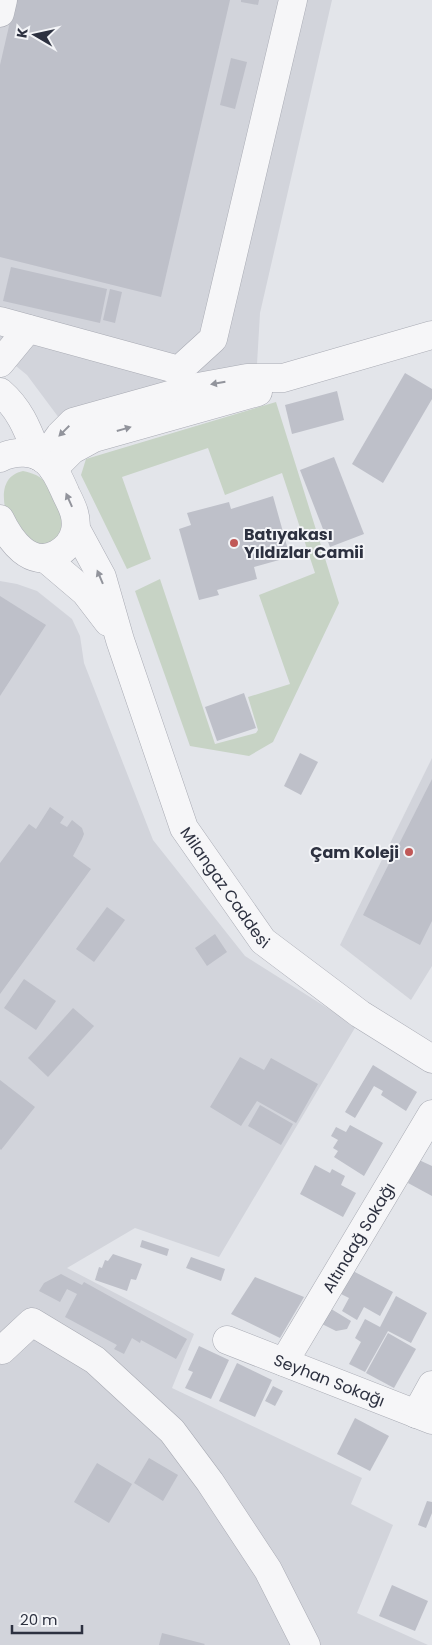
<svg xmlns="http://www.w3.org/2000/svg" width="432" height="1645" font-family="Poppins,sans-serif">
	<style>
		.built { fill: #d2d4db }
		.green { fill: #c7d3c5 }
		.building { fill: #bec0c9 }
		.lines { fill: none; stroke-linecap: round; stroke-linejoin: round }
		.minor-casing { stroke: #a9abb4; stroke-width: 29 }
		.minor { stroke: #f6f6f8; stroke-width: 28 }
		.oneway { fill: #92949c }
		.poi-dot { fill: #c05857; stroke: #f3f4f7; stroke-width: 2 }
		.labels { text-anchor: middle; dominant-baseline: central; stroke-width: 4; stroke-linejoin: round; paint-order: stroke }
		.poi-label { font-size: 16px; font-weight: bold; fill: #2d3140; stroke: #f3f4f7; text-anchor: start }
		.street-label { font-size: 16px; fill: #2d3140; stroke: #f3f4f7 }
	</style>
	<rect width="100%" height="100%" fill="#e3e5ea"/>
	<!-- built -->
	<g class="built">
		<polygon points="0,0 332,0 260,313 257,364 62,422 27,375 0,353"/>
		<polygon points="0,581 17,584 37,591 72,619 80,636 84,663 153,840 245,956 356,1026 219,1257 135,1228 67,1268 194,1334 172,1388 362,1478 351,1504 393,1525 357,1613 428,1645 0,1645"/>
		<polygon points="432,758 432,966 411,1000 340,945"/>
	</g>
	<!-- green -->
	<g class="green">
		<polygon points="276,402 339,603 273,742 249,756 190,746 135,591 160,579 215,744 256,733 258,730 248,697 290,684 259,595 315,573 282,473 225,495 208,448 122,477 151,559 127,569 81,475 86,459"/>
		<path d="M23,471C29,472 35,474 41,478C50,486 63,515 63,527C63,531 62,535 61,539L38,552C28,541 17,531 9,519C7,516 6,512 5,508C2,492 4,475 23,471Z"/>
	</g>
	<!-- building -->
	<g class="building">
		<polygon points="15,0 230,0 161,297 0,257 0,65"/>
		<polygon points="241,0 259,0 258,5 241,2"/>
		<polygon points="231,58 247,62 235,109 220,105"/>
		<polygon points="11,267 107,289 100,323 3,301"/>
		<polygon points="110,289 122,292 115,323 103,320"/>
		<polygon points="405,373 432,389 432,399 383,483 352,464"/>
		<polygon points="337,391 344,420 292,434 285,405"/>
		<polygon points="334,457 364,534 330,547 300,470"/>
		<polygon points="273,496 290,557 254,567 257,579 217,590 219,595 199,600 179,529 191,525 187,513 229,502 231,509"/>
		<polygon points="0,596 46,625 0,696"/>
		<polygon points="244,693 256,728 217,741 205,707"/>
		<polygon points="300,753 318,762 301,795 284,786"/>
		<polygon points="432,779 432,921 420,945 363,915"/>
		<polygon points="50,807 64,817 60,823 67,827 72,820 82,828 84,834 82,839 73,856 91,869 0,994 0,863 29,824 36,829"/>
		<polygon points="107,907 125,920 94,962 76,949"/>
		<polygon points="215,934 227,952 207,966 195,948"/>
		<polygon points="24,979 56,1001 36,1030 4,1008"/>
		<polygon points="73,1008 94,1026 48,1077 28,1058"/>
		<polygon points="240,1057 264,1070 271,1058 318,1084 296,1123 257,1101 241,1126 210,1107"/>
		<polygon points="373,1065 417,1092 406,1111 381,1095 383,1091 374,1086 355,1118 345,1112"/>
		<polygon points="0,1080 35,1107 1,1150 0,1149"/>
		<polygon points="260,1105 293,1124 281,1145 248,1126"/>
		<polygon points="350,1125 383,1143 364,1176 334,1157 338,1151 333,1148 338,1140 331,1136 336,1127 346,1132"/>
		<polygon points="419,1160 432,1166 432,1196 408,1183"/>
		<polygon points="315,1165 330,1173 332,1169 345,1176 341,1185 356,1193 343,1217 300,1194"/>
		<polygon points="142,1240 169,1249 167,1256 140,1247"/>
		<polygon points="113,1254 142,1264 136,1280 131,1279 127,1291 95,1280 99,1267 102,1268 105,1260 108,1261"/>
		<polygon points="191,1257 225,1269 221,1281 186,1268"/>
		<polygon points="353,1271 393,1292 380,1316 364,1307 357,1320 342,1311 349,1298 341,1294"/>
		<polygon points="61,1274 82,1285 84,1282 187,1339 176,1359 141,1340 140,1343 132,1338 124,1354 114,1349 117,1345 65,1317 77,1294 67,1289 60,1302 39,1291 44,1283"/>
		<polygon points="255,1277 304,1297 280,1338 231,1314"/>
		<polygon points="396,1296 427,1313 411,1343 388,1331 365,1372 349,1364 361,1342 355,1338 365,1319 380,1327"/>
		<polygon points="323,1304 351,1321 347,1329 336,1331 322,1324"/>
		<polygon points="388,1333 416,1349 394,1388 366,1373"/>
		<polygon points="199,1346 229,1360 211,1399 185,1388 193,1372 188,1370"/>
		<polygon points="237,1363 272,1380 255,1417 219,1401"/>
		<polygon points="273,1386 283,1391 275,1406 265,1401"/>
		<polygon points="355,1418 389,1436 370,1471 337,1454"/>
		<polygon points="149,1458 178,1475 163,1501 134,1483"/>
		<polygon points="97,1463 132,1484 109,1523 74,1502"/>
		<polygon points="427,1501 432,1502 432,1513 426,1528 418,1525"/>
		<polygon points="392,1585 428,1601 415,1631 379,1616"/>
		<polygon points="162,1633 205,1644 204,1645 159,1645"/>
	</g>
	<g class="lines">
		<defs>
			<g id="minor">
				<polyline points="0,13 3,0"/>
				<polyline points="0,321 179,370 213,339 293,0"/>
				<polyline points="0,363 28,329"/>
				<path d="M0,392C21,410 28,431 38,456"/>
				<path d="M0,458C14,451 35,450 47,462C56,470 61,483 66,494C72,506 78,517 75,531C73,540 66,549 57,554C30,569 10,540 0,519"/>
				<polyline points="43,459 60,435 73,422 198,387 247,378 283,378 432,335"/>
				<polyline points="53,469 72,450 94,438 258,392"/>
				<path id="s1" d="M76,529L102,577L120,640L184,828L263,941L360,1014L432,1059"/>
				<polyline points="45,558 85,592 108,622"/>
				<path id="s2" d="M227,1340L432,1420"/>
				<polyline points="2,1350 32,1322 95,1360 172,1431 210,1482 268,1570 306,1645"/>
				<path id="s3" d="M284,1362L432,1114"/>
				<polyline points="416,1414 432,1385"/>
			</g>
		</defs>
		<!-- minor casing -->
		<use href="#minor" class="minor-casing"/>
		<!-- minor -->
		<use href="#minor" class="minor"/>
	</g>
	<!-- one-way arrows -->
	<defs><path id="oneway-solid" d="M-6-.8H1V-3.2L6.5 0L1 3.2V.8H-6Z" transform="scale(1.25)"/></defs>
	<g class="oneway">
		<use href="#oneway-solid" transform="translate(218 383) rotate(170)"/>
		<use href="#oneway-solid" transform="translate(124 429) rotate(-16)"/>
		<use href="#oneway-solid" transform="translate(64 431) rotate(135)"/>
		<use href="#oneway-solid" transform="translate(69 500) rotate(-114)"/>
		<use href="#oneway-solid" transform="translate(100 577) rotate(-113)"/>
	</g>
	<!-- markers -->
	<g class="poi-dot">
		<circle cx="234" cy="543" r="5"/>
		<circle cx="409" cy="852" r="5"/>
	</g>
	<g class="labels">
		<!-- poi labels -->
		<g class="poi-label">
			<text x="244" y="534">Batıyakası<tspan x="244" dy="18">Yıldızlar Camii</tspan></text>
			<text x="399" y="852" text-anchor="end">Çam Koleji</text>
		</g>
		<!-- street labels -->
		<g class="street-label">
			<text stroke="none"><textPath href="#s1" startOffset="391">Milangaz Caddesi</textPath></text>
			<text stroke="none"><textPath href="#s3" startOffset="145">Altındağ Sokağı</textPath></text>
			<text stroke="none"><textPath href="#s2" startOffset="110">Seyhan Sokağı</textPath></text>
		</g>
	</g>
	<!-- north arrow -->
	<g transform="translate(35 35) rotate(279)" stroke="#f3f4f7" stroke-width="4" paint-order="stroke">
	<path d="M0-4L9 19L0 12L-9 19Z" fill="#2d3140"/>
	<text y="-8" font-size="14" font-weight="bold" text-anchor="middle" fill="#2d3140">K</text>
	</g>
	<!-- scale -->
	<path d="M12 1625v8h70v-8" fill="none" stroke="#2d3140" stroke-width="2.5"/>
	<text x="20" y="1625" font-size="15" fill="#2d3140" stroke="#f3f4f7" stroke-width="4" paint-order="stroke">20 m</text>
</svg>
